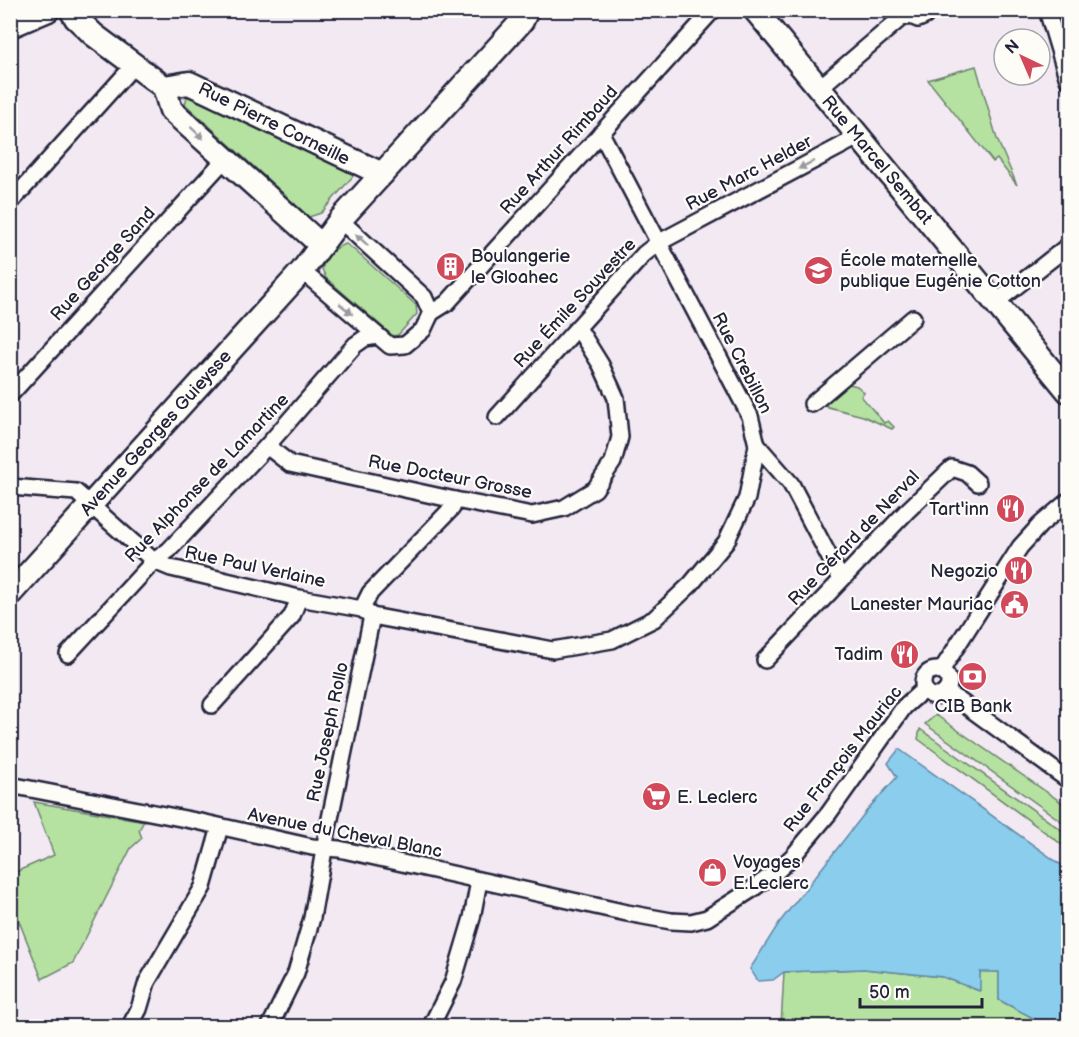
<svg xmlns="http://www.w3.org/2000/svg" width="1079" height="1037" font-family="'Balsamiq Sans',sans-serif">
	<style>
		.green { fill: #b5e2a1; stroke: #6c826e; stroke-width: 1.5 }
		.water { fill: #8bcdec; stroke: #6189a5; stroke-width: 1.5 }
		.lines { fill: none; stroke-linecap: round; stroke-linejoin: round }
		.street-casing { stroke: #22223b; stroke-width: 20 }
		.secondary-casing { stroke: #22223b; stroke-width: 27 }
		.street { stroke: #fdfcf7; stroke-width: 15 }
		.secondary { stroke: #fdfcf7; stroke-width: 22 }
		.oneway { fill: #9a9aa2 }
		.labels { text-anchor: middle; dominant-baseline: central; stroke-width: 4.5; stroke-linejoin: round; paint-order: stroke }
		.street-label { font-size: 18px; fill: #22223b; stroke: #fdfcf7 }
		.poi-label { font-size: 18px; fill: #22223b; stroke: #fdfcf7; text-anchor: start }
	</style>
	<rect width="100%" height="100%" fill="#f3e9f3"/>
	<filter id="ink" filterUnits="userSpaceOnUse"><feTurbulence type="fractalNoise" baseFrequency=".0167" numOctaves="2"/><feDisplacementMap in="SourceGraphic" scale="12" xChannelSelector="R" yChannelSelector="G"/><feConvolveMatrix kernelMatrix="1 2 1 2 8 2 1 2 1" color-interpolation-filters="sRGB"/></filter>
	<g filter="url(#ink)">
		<!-- green -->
		<g class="green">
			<polygon points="976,66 997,139 1017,185 997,159 993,162 928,80"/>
			<polygon points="194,93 354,175 321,213 309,217 185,104 187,97"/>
			<path d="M346,244L352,248L416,305L417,314L398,335L393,336L326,278L322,269C325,258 334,247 346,244Z"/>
			<polygon points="849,384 857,386 864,392 861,396 884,423 888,421 894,427 892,429 863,416 828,407 825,404 826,400"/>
			<polygon points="936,715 1068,807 1068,826 925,724"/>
			<polygon points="920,729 1068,835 1068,849 918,739"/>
			<polygon points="34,802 144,821 139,830 142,838 131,848 73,963 42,979 11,901 11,874 54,855"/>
			<polygon points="864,969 943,977 979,991 980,971 999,972 999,1000 1037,1020 1038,1026 781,1026 784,972"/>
		</g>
		<!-- water -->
		<polygon class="water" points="899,749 1068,870 1068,1026 1038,1026 1037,1020 999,1000 999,972 980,972 980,991 943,977 864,969 784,972 773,980 758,981 750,969 779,923 868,809 897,777 888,763"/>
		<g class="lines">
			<defs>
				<g id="street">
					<polyline points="908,10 911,16 918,19 925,16 926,10"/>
					<polyline points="1047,10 1068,80"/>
					<polyline points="818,89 901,18 911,16"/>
					<polyline points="10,203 134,65"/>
					<polyline points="302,271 390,346 405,345 423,330 431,313 424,297 340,220"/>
					<polyline points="996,302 1068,246"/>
					<polyline points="431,313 447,303 713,10"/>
					<polyline points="10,395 225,159"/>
					<polyline points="812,404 913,318"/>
					<polyline points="497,417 644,254 658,243 858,137"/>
					<polyline points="757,445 791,484 841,579"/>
					<polyline points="267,446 290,464 455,500 532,515 564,508 595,489 613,462 620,437 616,398 601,365 578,328"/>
					<polyline points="10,487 76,492 154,561 171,568 299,598 362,609 372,616 553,650 612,640 654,619 691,584 726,542 747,498 757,445 750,416 601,133"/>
					<polyline points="362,609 370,593 452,508 455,500"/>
					<polyline points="68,654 154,561 169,550 267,446 355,345 365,338 378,336"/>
					<polyline points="765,660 907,511 952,468 967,473 978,483"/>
					<circle cx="936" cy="683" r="13"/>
					<polyline points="941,671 1020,547 1040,525 1068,501"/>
					<polyline points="946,691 1068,780"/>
					<polyline points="212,705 292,616 299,598"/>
					<polyline points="10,785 201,822 312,847 339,849 627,913 671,921 691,922 707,918 751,890 776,872 793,856 829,813 904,707 924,689"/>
					<polyline points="130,1026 139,1009 147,982 203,887 220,827"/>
					<polyline points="270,1026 296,973 312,918 327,833 372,616"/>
					<polyline points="431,1026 453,982 472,918 479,881"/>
				</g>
				<g id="secondary">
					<polyline points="71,10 76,18 94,35 164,87 171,110 321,245"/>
					<polyline points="755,10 1068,391"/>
					<polyline points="10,26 48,10"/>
					<polyline points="164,87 189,83 382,174"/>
					<polyline points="10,594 302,271 340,220 522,21 527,10"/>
				</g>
			</defs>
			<!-- street casing -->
			<use href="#street" class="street-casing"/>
			<!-- secondary casing -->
			<use href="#secondary" class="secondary-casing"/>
			<!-- street -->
			<use href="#street" class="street"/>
			<!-- secondary -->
			<use href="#secondary" class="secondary"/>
		</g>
		<!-- one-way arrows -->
		<defs><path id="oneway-solid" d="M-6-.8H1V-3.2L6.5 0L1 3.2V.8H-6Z" transform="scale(1.5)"/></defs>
		<g class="oneway">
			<use href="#oneway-solid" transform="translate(197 133) rotate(43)"/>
			<use href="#oneway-solid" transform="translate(806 165) rotate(153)"/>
			<use href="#oneway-solid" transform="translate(362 240) rotate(-138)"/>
			<use href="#oneway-solid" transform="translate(346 309) rotate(40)"/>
		</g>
	</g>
	<!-- icons -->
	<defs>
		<symbol id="building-disc" viewBox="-11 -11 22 22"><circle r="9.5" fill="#d1495b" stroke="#fdfcf7"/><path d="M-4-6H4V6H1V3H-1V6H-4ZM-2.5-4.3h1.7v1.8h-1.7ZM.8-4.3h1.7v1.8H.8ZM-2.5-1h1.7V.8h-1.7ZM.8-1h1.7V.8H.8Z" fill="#fff"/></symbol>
		<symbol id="school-disc" viewBox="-11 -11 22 22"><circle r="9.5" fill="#d1495b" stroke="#fdfcf7"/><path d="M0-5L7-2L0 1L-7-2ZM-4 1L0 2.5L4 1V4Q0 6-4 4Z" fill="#fff"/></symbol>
		<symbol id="restaurant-disc" viewBox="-11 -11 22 22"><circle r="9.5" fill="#d1495b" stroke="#fdfcf7"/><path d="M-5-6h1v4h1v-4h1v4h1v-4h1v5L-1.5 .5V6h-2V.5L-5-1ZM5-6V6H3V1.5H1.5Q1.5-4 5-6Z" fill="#fff"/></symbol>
		<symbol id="civic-disc" viewBox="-11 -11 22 22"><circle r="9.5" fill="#d1495b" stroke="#fdfcf7"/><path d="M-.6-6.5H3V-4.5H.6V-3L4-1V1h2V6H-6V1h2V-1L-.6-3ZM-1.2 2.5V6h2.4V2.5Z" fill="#fff"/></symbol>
		<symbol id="bank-disc" viewBox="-11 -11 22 22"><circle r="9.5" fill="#d1495b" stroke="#fdfcf7"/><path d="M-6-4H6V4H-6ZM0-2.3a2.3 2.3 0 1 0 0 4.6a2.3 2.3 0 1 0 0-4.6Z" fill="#fff"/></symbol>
		<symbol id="supermarket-disc" viewBox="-11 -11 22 22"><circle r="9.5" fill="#d1495b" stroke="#fdfcf7"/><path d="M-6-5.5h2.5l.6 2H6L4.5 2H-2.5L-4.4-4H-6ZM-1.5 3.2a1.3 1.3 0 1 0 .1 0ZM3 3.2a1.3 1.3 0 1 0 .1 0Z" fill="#fff"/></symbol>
		<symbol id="shop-disc" viewBox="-11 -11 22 22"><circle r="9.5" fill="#d1495b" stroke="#fdfcf7"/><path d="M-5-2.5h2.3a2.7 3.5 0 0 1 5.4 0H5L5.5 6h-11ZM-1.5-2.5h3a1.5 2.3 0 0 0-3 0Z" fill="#fff"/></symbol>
	</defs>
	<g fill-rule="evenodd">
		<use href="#building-disc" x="434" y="250" width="33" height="33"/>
		<use href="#school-disc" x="802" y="254" width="33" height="33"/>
		<use href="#restaurant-disc" x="994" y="492" width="33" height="33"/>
		<use href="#restaurant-disc" x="1002" y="554" width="33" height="33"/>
		<use href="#civic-disc" x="998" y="588" width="33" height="33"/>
		<use href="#restaurant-disc" x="888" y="638" width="33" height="33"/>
		<use href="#bank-disc" x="956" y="660" width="33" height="33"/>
		<use href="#supermarket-disc" x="640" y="780" width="33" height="33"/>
		<use href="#shop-disc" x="696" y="856" width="33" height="33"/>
	</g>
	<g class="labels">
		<!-- street labels -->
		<g class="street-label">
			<text transform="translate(274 124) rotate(26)">Rue Pierre Corneille</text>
			<text transform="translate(559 150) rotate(-48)">Rue Arthur Rimbaud</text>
			<text transform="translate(877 160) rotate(50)">Rue Marcel Sembat</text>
			<text transform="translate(749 173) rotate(-28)">Rue Marc Helder</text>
			<text transform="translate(103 264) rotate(-48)">Rue George Sand</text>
			<text transform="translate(575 303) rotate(-47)">Rue Émile Souvestre</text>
			<text transform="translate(742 363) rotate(63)">Rue Crebillon</text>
			<text transform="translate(156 433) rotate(-48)">Avenue Georges Guieysse</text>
			<text transform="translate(450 477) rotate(11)">Rue Docteur Grosse</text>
			<text transform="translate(207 478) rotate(-46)">Rue Alphonse de Lamartine</text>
			<text transform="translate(854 538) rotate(-46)">Rue Gérard de Nerval</text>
			<text transform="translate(255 567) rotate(12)">Rue Paul Verlaine</text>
			<text transform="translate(328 732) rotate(-78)">Rue Joseph Rollo</text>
			<text transform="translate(843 759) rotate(-52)">Rue François Mauriac</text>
			<text transform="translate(345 833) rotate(11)">Avenue du Cheval Blanc</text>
		</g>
		<!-- poi labels -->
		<g class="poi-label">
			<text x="471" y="256">Boulangerie<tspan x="471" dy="21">le Gloahec</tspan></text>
			<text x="840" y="260">École maternelle<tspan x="840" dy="21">publique Eugénie Cotton</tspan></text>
			<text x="989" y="509" text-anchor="end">Tart'inn</text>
			<text x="998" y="571" text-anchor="end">Negozio</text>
			<text x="993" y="604" text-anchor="end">Lanester Mauriac</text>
			<text x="883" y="654" text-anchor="end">Tadim</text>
			<text x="973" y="706" text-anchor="middle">CIB Bank</text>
			<text x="677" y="797">E. Leclerc</text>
			<text x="733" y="862">Voyages<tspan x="733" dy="21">E.Leclerc</tspan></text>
		</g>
	</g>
	<!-- margin -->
	<rect width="1079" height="1037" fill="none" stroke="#fdfcf7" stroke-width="36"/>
	<rect x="18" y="18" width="1043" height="1001" fill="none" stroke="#22223b" stroke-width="2" filter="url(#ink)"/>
	<!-- north arrow -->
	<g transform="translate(1022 57) rotate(316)"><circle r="28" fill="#fdfcf7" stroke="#a5a5ac" stroke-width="1.5"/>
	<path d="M0-4.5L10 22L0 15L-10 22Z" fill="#d1495b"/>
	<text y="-9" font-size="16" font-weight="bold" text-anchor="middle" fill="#22223b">N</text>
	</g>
	<!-- scale -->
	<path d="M860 998v9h122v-9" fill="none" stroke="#22223b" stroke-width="3"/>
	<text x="869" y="998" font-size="18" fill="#22223b" stroke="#fdfcf7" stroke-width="4.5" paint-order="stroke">50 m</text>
</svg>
